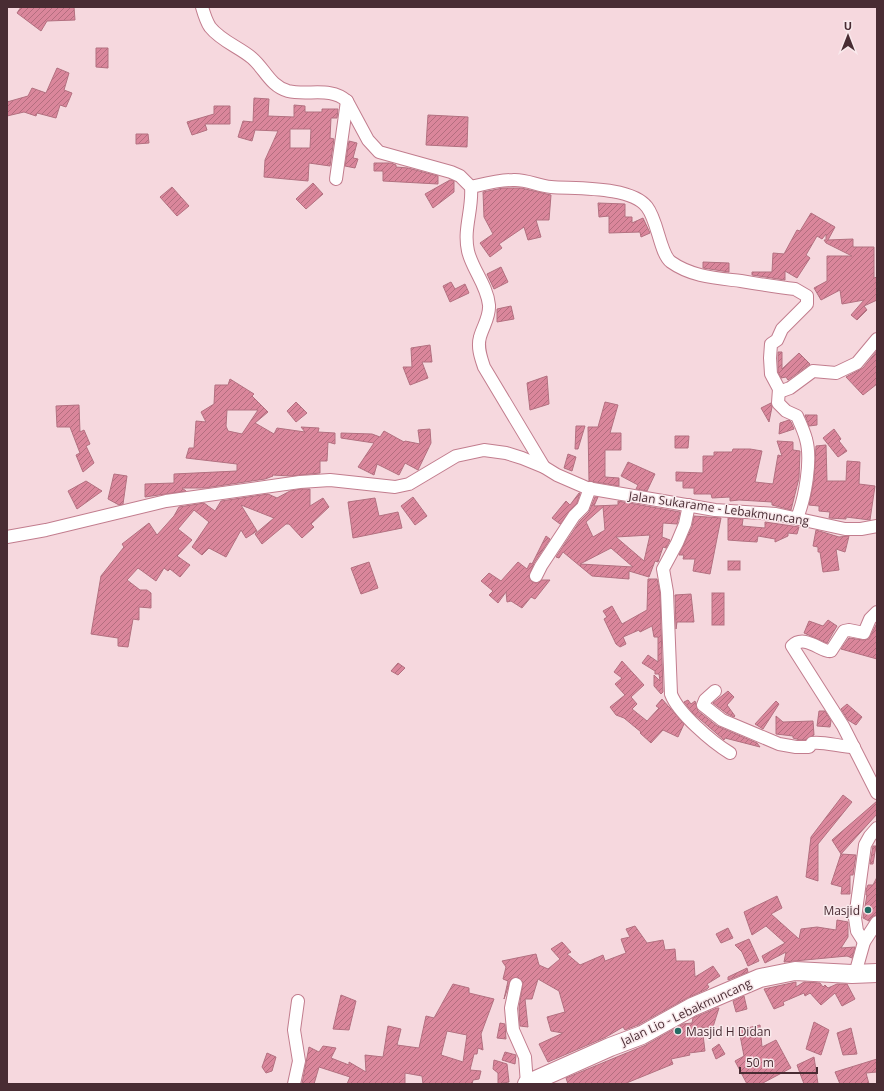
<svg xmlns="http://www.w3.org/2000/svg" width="884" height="1091" font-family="'Open Sans',sans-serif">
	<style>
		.building { fill: url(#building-hatch); stroke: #b37080; fill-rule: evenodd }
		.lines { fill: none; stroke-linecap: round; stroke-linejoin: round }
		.street-casing { stroke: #c27d8e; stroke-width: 14 }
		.secondary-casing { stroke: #c27d8e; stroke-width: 20 }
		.street { stroke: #fff; stroke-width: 12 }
		.secondary { stroke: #fff; stroke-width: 18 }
		.poi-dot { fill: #236b63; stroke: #f9e9ec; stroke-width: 1.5 }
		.labels { text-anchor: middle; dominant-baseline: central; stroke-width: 3; stroke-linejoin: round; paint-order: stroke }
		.street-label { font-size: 12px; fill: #492c33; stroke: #f9e9ec }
		.poi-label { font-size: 12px; fill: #492c33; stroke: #f9e9ec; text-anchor: end }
	</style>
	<defs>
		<pattern id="building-hatch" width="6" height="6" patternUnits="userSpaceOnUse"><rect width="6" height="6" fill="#da869b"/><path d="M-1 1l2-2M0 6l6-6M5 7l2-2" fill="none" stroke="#b36e7f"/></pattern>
	</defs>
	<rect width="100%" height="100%" fill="#f6d8de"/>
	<!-- building -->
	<g class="building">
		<polygon points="21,7 74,7 75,20 47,21 41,31 17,13"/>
		<polygon points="96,48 108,48 108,68 96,67"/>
		<polygon points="57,68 69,73 64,90 72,93 66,107 60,105 56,118 37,113 36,116 24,112 7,116 7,102 28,96 32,88 46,93"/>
		<path d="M254,98L269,99L268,116L294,117V105L305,106V112H322V109H338L337,118H331L330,138L334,139L330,166L309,163L308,181L264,177L265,160L278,131L255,130L252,141L238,137L243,121L253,122ZM290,129H311L310,148H290Z"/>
		<polygon points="214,106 230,106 230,124 205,124 207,130 192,135 187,122 214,114"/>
		<polygon points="428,115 468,117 467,147 426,145"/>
		<polygon points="136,134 148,134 149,143 136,144"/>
		<polygon points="349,141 357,143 353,158 358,159 355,168 345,166"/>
		<polygon points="374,163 391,163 396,165 396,167 408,168 438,176 438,184 383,181 383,171 374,171"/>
		<polygon points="450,180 454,181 454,192 433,208 425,194"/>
		<polygon points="313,183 323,194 306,209 296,199"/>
		<polygon points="172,187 189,206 177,216 160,197"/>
		<polygon points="503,188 521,188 551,195 549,220 536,220 541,237 528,240 524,227 499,244 502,248 490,257 480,243 493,234 484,217 483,192"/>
		<polygon points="598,203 625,204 625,217 632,217 632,223 643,218 650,233 641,237 640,232 609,233 609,216 599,217"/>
		<polygon points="811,213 835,227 828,240 853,239 853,247 874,247 874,278 877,277 877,300 864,306 867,310 857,320 851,315 864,300 842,304 840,290 821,300 814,288 827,281 827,256 852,256 826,243 824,240 826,240 826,234 822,239 817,236 806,255 810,258 797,278 785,271 785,280 752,275 752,272 772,272 773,253 784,254 797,230 800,231"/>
		<polygon points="703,262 729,263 729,272 703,268"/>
		<polygon points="501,267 508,282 494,289 487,274"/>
		<polygon points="451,282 455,289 465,284 469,293 450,302 443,286"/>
		<polygon points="511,306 514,319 497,322 497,309"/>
		<polygon points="430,345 432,362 422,362 428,378 410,385 403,367 412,367 411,348"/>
		<polygon points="877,351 877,384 863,395 846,377 863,368"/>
		<polygon points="778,352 782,352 782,369 799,353 810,364 788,380 786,377 781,378 778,372"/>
		<polygon points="547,376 549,404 530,410 527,383"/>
		<path d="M230,379L254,394L252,396L268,412L255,423L274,434L277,428L305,432L301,427L319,428L318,432L335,433V444L328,442L327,461H320V473L291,476L272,475L273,476L265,479L205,488H182L186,491L145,497V484L174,483V474L237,471V464L186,458L189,448H194L196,421L206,422L201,412L214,404L215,385H228ZM227,410H258L242,434L228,431L226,426Z"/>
		<polygon points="296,402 307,413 296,422 287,411"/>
		<polygon points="605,402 618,405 610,433 621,433 621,450 605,450 605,477 619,478 619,486 589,481 588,427 598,427"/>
		<polygon points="771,403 772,407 769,422 761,408"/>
		<polygon points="79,405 80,432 84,430 90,444 86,446 94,463 83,472 76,455 80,453 70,427 57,427 56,406"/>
		<polygon points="805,415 817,415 817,425 809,426"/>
		<polygon points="789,420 791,422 794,429 779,434 780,423"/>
		<polygon points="576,426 585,426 578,449 575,449"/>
		<polygon points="430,429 431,443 418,470 405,463 399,475 377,464 374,475 358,467 374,443 341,438 341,433 372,434 380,437 384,431 404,442 405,441 420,444 418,430"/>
		<polygon points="834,429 841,439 839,441 847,451 838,457 823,438"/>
		<polygon points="675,436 689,436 688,448 675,448"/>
		<polygon points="777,441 793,442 793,450 800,451 799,478 791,510 772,505 772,502 739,500 730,501 730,497 712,498 711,494 694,494 694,488 683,488 683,481 676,481 676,472 703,473 703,456 714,456 714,452 732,452 733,449 750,449 762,451 755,482 773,484 778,455 782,456"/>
		<polygon points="826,445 827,481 846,481 847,461 860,462 859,484 875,486 870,520 846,517 846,519 829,518 830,512 819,511 819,506 809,505 814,480 816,446"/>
		<polygon points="568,454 576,457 572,471 564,468"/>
		<polygon points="628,462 655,474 647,491 636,489 638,485 621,476"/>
		<polygon points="114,474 127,476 123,504 119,505 108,499"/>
		<polygon points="86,481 102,491 77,509 68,491"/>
		<polygon points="301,489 310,489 310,506 323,498 329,507 311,524 314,527 302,538 289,524 286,524 262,544 255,534 274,518 241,505 257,531 246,538 241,530 226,557 209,548 202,555 192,547 209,522 194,510 178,529 192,540 177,556 190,565 180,577 170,569 168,571 164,568 156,581 138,568 127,580 140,590 147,590 151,593 151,608 139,607 139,620 133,619 128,647 118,646 118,638 91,634 101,576 124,547 122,544 149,523 157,535 174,516 179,507 204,503 215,511 221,501 268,494 277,498 290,491"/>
		<polygon points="579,493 580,493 577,503 560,524 552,518 566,501 570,505"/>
		<polygon points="413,497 427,516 415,525 401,506"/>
		<path d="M595,497H598L594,506L618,505V501L680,512L677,524L663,523L662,537L670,540L666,548L663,547L658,562L655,561L649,577L629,571V579L592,576L563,552L559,558L556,557L580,521L589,512ZM603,507L605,530L593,537L586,522ZM650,535L644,561L616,537ZM611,548L633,567L580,564Z"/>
		<polygon points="375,498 379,516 398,512 402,528 353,538 348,502"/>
		<polygon points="694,516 721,518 710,574 693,571 695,559 683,559 684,555 679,555 692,527"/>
		<polygon points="728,518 743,519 742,526 765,528 765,522 799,527 797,534 788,533 788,536 775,542 775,539 758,536 757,542 741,541 728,540"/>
		<polygon points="816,530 839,537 849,536 845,552 836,549 839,570 823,572 820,552 818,552 818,547 813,546"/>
		<polygon points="546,536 550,539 534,563 529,577 532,582 536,583 542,580 550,580 535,599 531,597 522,608 511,601 507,602 506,592 498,603 489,595 493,591 481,581 489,573 501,581 518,562 527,569 530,563 532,564"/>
		<rect x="728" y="561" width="12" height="9"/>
		<polygon points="369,562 378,588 361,594 351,568"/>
		<polygon points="648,579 657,579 660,593 663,692 661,694 654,686 654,675 660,681 659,674 655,674 655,671 642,663 648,655 658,662 658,637 654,637 652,626 640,632 639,630 623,637 626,644 620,647 616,644 604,619 607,617 603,611 612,606 622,624 647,610"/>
		<rect x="712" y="593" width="12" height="32"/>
		<polygon points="691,594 694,622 677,622 676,629 675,595"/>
		<polygon points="828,620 837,626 827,643 804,633 809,621 823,626"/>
		<polygon points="877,623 877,659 841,649 849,638 863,640 869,639"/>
		<polygon points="622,661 644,685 631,697 637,704 632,709 647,721 659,708 656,706 662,699 684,724 678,737 663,730 651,743 640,733 641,732 624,718 616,715 610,707 625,695 615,684 622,678 614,672"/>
		<polygon points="398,663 405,668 398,675 391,671"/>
		<polygon points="728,691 734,697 727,705 735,716 734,717 726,713 713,703"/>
		<polygon points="688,700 691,704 695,701 698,711 717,726 757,743 760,747 725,738 724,740 693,713 684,702"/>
		<polygon points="776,701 779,704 763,729 755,724"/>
		<polygon points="847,704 862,717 856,725 848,720 841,709"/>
		<polygon points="819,711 825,711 831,721 830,727 817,726"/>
		<polygon points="776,716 783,722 813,721 814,735 805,740 800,740 793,738 793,736 776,734"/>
		<polygon points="843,795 852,802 818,844 818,881 806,877 811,837"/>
		<polygon points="877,801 877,814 841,854 832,840"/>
		<polygon points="873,846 876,846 873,864 870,864"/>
		<polygon points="841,854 856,855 853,875 850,875 850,894 841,894 842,887 831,884"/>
		<polygon points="877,877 877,915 873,916 869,921 863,918 867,895 866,895 866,890 868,885 873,885"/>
		<polygon points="777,896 782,908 771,914 799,939 801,929 817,927 836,930 837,920 848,922 848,937 841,948 855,947 852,958 847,956 784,962 786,952 765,963 762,956 785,943 766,926 752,935 744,912"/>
		<polygon points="635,926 647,943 663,940 665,950 675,949 676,961 694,961 695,977 713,966 720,976 707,984 709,987 707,989 687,998 638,1025 625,1030 623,1027 606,1037 548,1062 539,1044 563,1033 551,1031 547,1017 565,1012 559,991 538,979 532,999 525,999 528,1027 520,1026 519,1008 523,982 518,977 511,979 504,999 508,981 503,979 506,967 502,961 536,954 539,965 548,969 560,959 551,949 562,942 571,952 567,954 580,965 603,955 605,961 626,953 621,939 630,937 626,929"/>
		<polygon points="728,928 733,938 721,943 716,934"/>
		<polygon points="749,939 759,961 748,966 742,952 735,945"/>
		<polygon points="747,968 748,972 728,980 728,977"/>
		<polygon points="796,982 796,987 804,982 820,983 823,987 825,985 828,988 837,984 847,984 855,999 842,1006 835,993 821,1005 810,993 805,996 804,993 783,1002 784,1005 774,1009 764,989"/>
		<path d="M453,984L469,988V993L494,999L481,1034L483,1050L478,1048L477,1054H474L470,1070L481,1071L479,1079L473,1080L472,1084H423L422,1076L405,1073V1084H347L350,1077L319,1067L314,1084H302L309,1047L319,1052L323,1046L336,1048L331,1058L349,1065V1062L366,1072L365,1055L383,1057L388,1026L401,1029L397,1045L419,1048L426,1016L434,1018ZM447,1031L467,1035L463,1062L441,1055Z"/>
		<polygon points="341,995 356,1001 349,1030 333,1029"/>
		<polygon points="744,996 747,1009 736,1012 733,1001"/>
		<polygon points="717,1008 719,1008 712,1030 702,1027 705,1051 689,1053 690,1055 671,1059 673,1064 624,1084 568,1084 566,1078 646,1045 683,1024 692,1023 693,1018"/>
		<polygon points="814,1022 829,1030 821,1055 806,1049"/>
		<polygon points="500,1023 505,1024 506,1039 497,1038"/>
		<polygon points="760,1025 762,1047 776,1040 791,1068 761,1084 747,1084 735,1061 744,1056 739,1030"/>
		<polygon points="851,1028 857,1054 843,1055 837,1033"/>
		<polygon points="719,1044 725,1054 716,1059 712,1049"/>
		<polygon points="505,1052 516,1055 515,1064 502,1060"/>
		<polygon points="267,1053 276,1057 272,1071 266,1073 262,1067"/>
		<polygon points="814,1057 818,1084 804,1084 797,1065"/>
		<polygon points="877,1059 877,1072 866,1073 869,1084 840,1084 835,1072"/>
		<polygon points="494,1060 507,1064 509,1082 498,1084 498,1073 493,1069"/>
	</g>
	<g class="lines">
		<defs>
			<g id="street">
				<path d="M202,7C204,14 206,21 210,27C221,41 239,47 252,58C265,69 270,86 288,91C308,96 330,86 347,101L368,140L379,152L451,172L460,176L471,187C473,209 463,229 468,251C472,269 487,285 489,305C490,317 483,326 480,337C477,347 481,358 484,367L544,467"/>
				<polyline points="336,179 347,101"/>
				<path d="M471,187C484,184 498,180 513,180C526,179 538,186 551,187C576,189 631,186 647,207C658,221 660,254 671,262C692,277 717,278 741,281C759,284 777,287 795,289L807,296V304L782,329L777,340L771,344L770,358L771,374L779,389L778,403L786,411L797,416C800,423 804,431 806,439C812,460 805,498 797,518"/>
				<polyline points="779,392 790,388 813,371 836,373 857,363 877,339"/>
				<path d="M689,505L685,524L677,543L663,569L667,592L671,694C678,713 712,742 730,753"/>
				<polyline points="7,537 46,530 166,501 300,482 330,480 395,487 409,484 456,456 484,450 506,453 522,458 544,467 557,475 587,488 622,494 715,510 776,514 845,529 861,529 877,526"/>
				<polyline points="536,576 541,566 574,516 583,507 590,488"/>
				<path d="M877,612L870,619L864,633L849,630L844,631L831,651C822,653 805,633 792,646L843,726L877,793"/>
				<path d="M715,691L705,700L703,705L722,720L779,744L796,747H809L812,743C823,741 841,747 854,747"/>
				<polyline points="864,942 857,931 855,918 865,845 870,836 877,828"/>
				<polyline points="855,974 864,942 877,922"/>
				<polyline points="516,984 511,1008 513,1030 525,1057 527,1084"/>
				<polyline points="294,1084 299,1061 294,1030 298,1001"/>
			</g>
			<polyline id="secondary" points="527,1084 610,1047 642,1035 692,1007 760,978 795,971 852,974 877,973"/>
		</defs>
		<!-- street casing -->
		<use href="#street" class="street-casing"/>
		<!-- secondary casing -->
		<use href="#secondary" class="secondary-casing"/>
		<!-- street -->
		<use href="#street" class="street"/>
		<!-- secondary -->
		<use href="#secondary" class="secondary"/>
	</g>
	<!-- markers -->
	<g class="poi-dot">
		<circle cx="868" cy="910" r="4"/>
		<circle cx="678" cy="1031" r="4"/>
	</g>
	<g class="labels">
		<!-- street labels -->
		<g class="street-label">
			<text transform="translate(719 508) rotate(8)">Jalan Sukarame - Lebakmuncang</text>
			<text transform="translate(686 1012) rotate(-25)">Jalan Lio - Lebakmuncang</text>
		</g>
		<!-- poi labels -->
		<g class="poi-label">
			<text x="860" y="910">Masjid</text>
			<text x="686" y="1031" text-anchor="start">Masjid H Didan</text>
		</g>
	</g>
	<!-- border -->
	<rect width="884" height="1091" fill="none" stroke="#492c33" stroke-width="16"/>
	<!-- north arrow -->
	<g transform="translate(848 36)" stroke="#f9e9ec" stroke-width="3" paint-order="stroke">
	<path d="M0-3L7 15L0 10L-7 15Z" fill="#492c33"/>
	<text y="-6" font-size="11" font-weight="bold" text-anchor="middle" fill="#492c33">U</text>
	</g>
	<!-- scale -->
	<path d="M740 1067v6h77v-6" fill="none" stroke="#492c33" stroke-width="2"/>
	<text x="746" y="1067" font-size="12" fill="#492c33" stroke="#f9e9ec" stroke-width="3" paint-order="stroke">50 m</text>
</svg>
